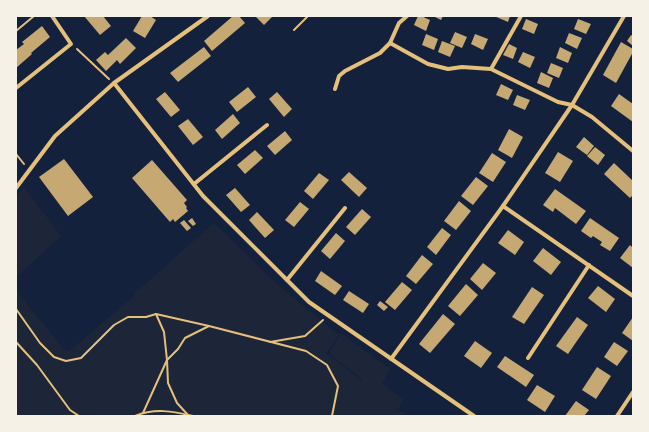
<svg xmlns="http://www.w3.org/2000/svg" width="649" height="432" font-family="Raleway,sans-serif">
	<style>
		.green { fill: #1d2539 }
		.building { fill: #c6a872 }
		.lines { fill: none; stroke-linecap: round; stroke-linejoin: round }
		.path { stroke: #e5c07b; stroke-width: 2 }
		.minor { stroke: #e5c07b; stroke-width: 4 }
	</style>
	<rect width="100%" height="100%" fill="#14213d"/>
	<!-- green -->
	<g class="green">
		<polygon points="24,187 61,236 16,277 16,197"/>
		<polygon points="214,223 279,286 339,335 326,353 362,381 362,379 329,354 341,333 390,369 382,384 403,399 398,409 408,416 16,416 16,291 65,350 69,351 133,297 136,292"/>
	</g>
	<!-- building -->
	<g class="building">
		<polygon points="84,16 103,16 111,26 100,35"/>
		<polygon points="142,16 150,16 156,20 145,38 133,31"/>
		<polygon points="233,16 239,16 245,23 212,51 204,41"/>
		<polygon points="255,16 273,16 264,25"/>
		<polygon points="418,16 421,16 430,20 426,31 414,25"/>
		<polygon points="433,16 443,16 441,20"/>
		<polygon points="494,16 510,16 508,22"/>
		<polygon points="526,19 538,24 534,34 522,29"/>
		<polygon points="578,19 591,24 586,34 574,29"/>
		<polygon points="42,26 50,37 31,53 32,54 16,68 16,50 24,44 22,42"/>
		<polygon points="455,32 467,37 462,48 450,43"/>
		<polygon points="569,33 582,38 577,49 565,43"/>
		<polygon points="426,34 438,39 434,50 422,45"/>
		<polygon points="475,34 488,39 483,50 471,44"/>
		<polygon points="631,35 633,36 633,46 627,41"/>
		<polygon points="126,38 136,48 120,64 117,60 106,71 96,60 105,52 108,55"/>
		<polygon points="442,41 455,46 450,57 438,52"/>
		<polygon points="621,42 633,49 633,52 616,83 603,75"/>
		<polygon points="509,44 517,48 513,59 503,55"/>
		<polygon points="204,47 211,56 178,82 170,73"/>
		<polygon points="560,47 572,53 568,63 556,58"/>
		<polygon points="523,52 535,57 530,68 518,62"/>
		<polygon points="551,63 563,68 559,78 547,73"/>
		<polygon points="541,72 553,78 549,88 537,83"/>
		<polygon points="501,84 513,90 508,100 496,95"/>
		<polygon points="248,87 256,97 237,112 229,102"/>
		<polygon points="165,92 180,110 171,117 156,99"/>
		<polygon points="277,92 292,109 284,117 269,99"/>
		<polygon points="619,94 633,104 633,122 611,106"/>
		<polygon points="517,95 530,100 525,110 513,105"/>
		<polygon points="233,114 240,123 222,139 215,130"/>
		<polygon points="188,119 203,137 193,145 178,126"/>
		<polygon points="509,129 523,137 512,158 498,150"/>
		<polygon points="285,131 292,140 275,155 267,146"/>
		<polygon points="584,137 594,146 587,155 576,147"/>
		<polygon points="595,147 605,155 598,165 587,156"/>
		<polygon points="255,150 263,158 245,174 237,165"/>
		<polygon points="558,152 573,161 560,182 545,173"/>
		<polygon points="492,153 506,162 493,182 479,173"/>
		<polygon points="64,159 93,197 68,216 39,177"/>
		<polygon points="152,160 187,200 184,203 187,207 186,208 188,211 175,222 173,219 170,222 132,178"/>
		<polygon points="614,163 633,181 633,195 630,198 604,174"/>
		<polygon points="349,172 367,188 359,197 341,180"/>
		<polygon points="319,173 329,180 313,199 304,191"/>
		<polygon points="476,177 488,186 473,205 461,196"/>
		<polygon points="235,188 250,205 241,212 226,195"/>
		<polygon points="555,189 586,211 576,224 555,208 553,212 543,205"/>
		<polygon points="459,201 471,211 456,230 444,221"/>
		<polygon points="300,202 309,209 294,227 285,220"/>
		<polygon points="362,209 371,217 355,235 346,227"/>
		<polygon points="257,212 274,230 265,238 249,220"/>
		<polygon points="192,218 196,224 193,226 188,221"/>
		<polygon points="590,218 619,238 610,251 600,245 602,242 593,236 591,238 581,231"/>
		<polygon points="184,220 191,228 187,231 180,223"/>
		<polygon points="442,228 451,235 436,255 427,247"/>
		<polygon points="508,230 524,242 515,255 498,243"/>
		<polygon points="336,233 345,241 330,259 321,251"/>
		<polygon points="630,245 633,248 633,268 620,258"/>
		<polygon points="543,248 561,262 551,275 533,261"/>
		<polygon points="422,255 433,264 416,284 406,276"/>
		<polygon points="483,263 496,273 482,290 470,279"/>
		<polygon points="321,271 342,286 335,295 315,281"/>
		<polygon points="402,282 412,290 395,310 385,302"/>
		<polygon points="466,284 478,295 460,316 448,306"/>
		<polygon points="598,286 615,299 606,312 588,298"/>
		<polygon points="532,287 544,295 524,324 512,317"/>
		<polygon points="349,291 369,304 363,313 343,300"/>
		<polygon points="380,301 388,307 384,311 377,305"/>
		<polygon points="443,314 455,324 430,353 419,344"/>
		<polygon points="577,317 588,325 568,354 556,346"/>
		<polygon points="633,317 633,341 622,333"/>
		<polygon points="475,341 492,353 481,368 464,356"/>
		<polygon points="614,342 628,351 617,366 604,357"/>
		<polygon points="505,356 534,375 526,387 497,367"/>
		<polygon points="597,367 611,376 596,399 582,390"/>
		<polygon points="537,385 555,396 545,412 527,400"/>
		<polygon points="576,401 589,410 584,416 565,416"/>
	</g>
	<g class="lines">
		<!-- path -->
		<g class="path">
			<polyline points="294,30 308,16"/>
			<polyline points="16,31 34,16"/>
			<polyline points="77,49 109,79"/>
			<polyline points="16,154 24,164"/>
			<polyline points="16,309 40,343 54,357 66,361 81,358 114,325 128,317 146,317 156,314 209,326 306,351 327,365 338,386 332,416"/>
			<polyline points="16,342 37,365 70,410 79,416"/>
			<polyline points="270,342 305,336 323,320"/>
			<polyline points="143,413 167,360 164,332 156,314"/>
			<polyline points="188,415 177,403 168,383 167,360 178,349 185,338 209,326"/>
			<path d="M135,416C154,408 173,411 193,416"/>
		</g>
		<!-- minor -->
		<g class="minor">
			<polyline points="390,43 399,23 407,16"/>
			<polyline points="491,69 521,16"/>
			<polyline points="114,83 203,196 309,302 474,416"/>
			<polyline points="16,88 71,44 52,16"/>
			<polyline points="335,89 339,76 345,71 380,53 390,43 428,64 448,69 462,67 491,69 558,102 572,105 592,117 633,151"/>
			<polyline points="194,184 267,125"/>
			<polyline points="16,188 55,136 114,83 208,16"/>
			<polyline points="503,206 633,296"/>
			<polyline points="287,280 345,208"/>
			<polyline points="528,358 589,265"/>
			<polyline points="391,359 503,206 572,105 624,16"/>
			<polyline points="617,416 633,392"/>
		</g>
	</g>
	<!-- border -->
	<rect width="649" height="432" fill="none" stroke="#f6f1e7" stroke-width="34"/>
</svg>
